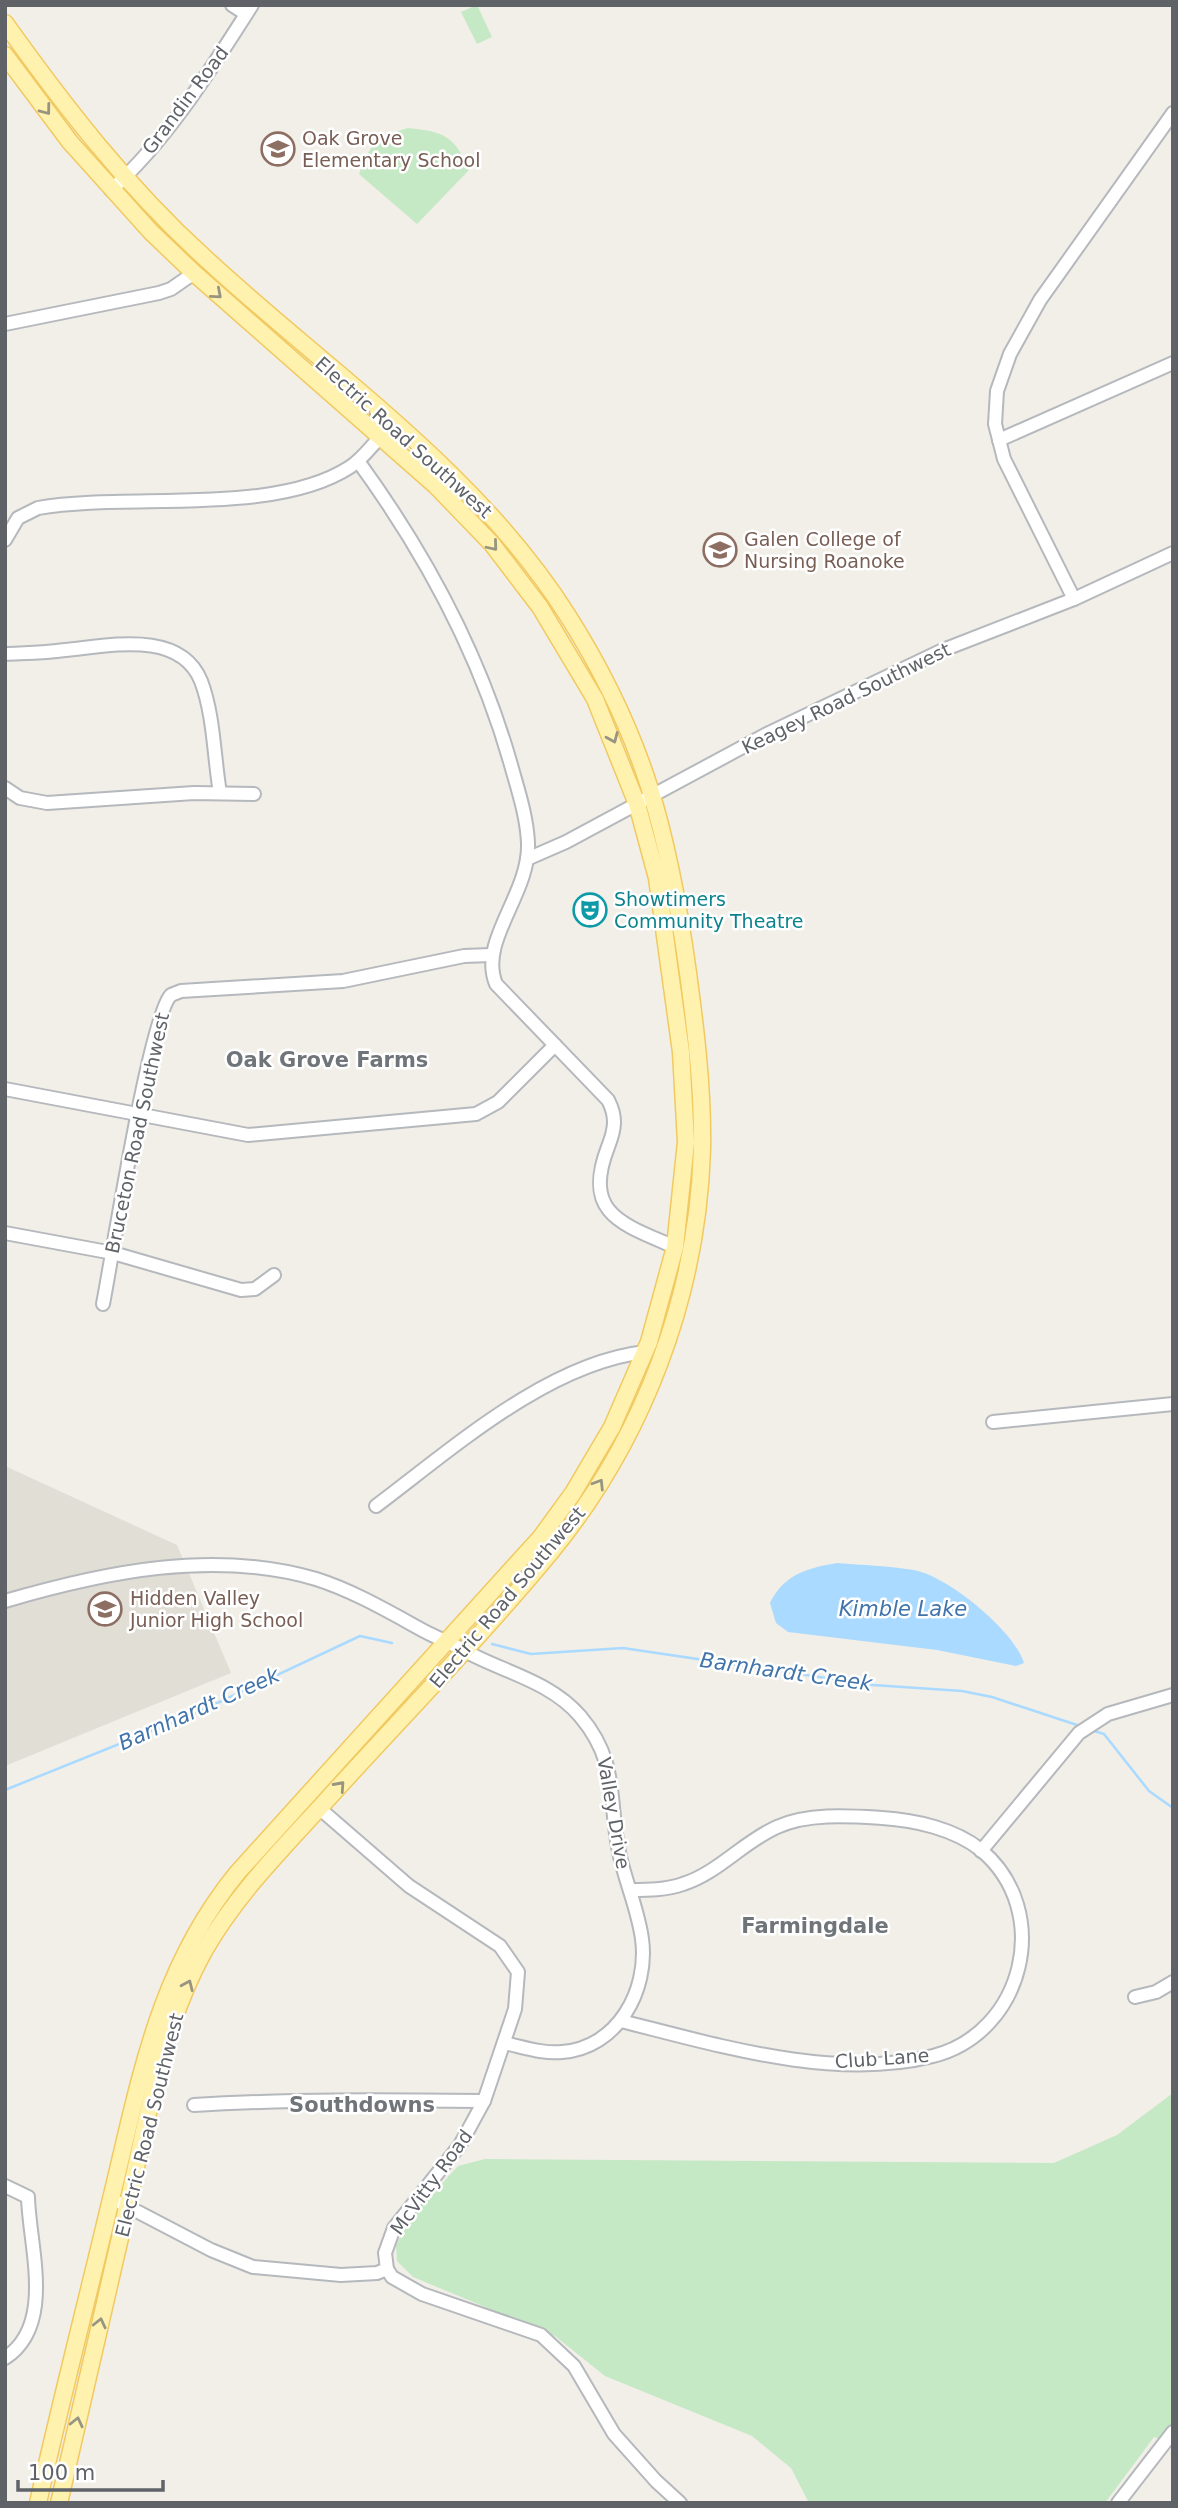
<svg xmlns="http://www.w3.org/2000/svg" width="1178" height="2508" font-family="'DejaVu Sans',sans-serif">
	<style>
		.education { fill: #e1ded6 }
		.green { fill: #c5e8c5 }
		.water { fill: #aadaff }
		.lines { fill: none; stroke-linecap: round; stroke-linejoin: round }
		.stream { stroke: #aadaff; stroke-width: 2.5 }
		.minor-casing { stroke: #b5b8bc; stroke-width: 16 }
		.major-casing { stroke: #f2c960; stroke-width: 19 }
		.minor { stroke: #fff; stroke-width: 12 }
		.major { stroke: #fff2af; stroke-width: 16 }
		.oneway { stroke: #979581 }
		.labels { text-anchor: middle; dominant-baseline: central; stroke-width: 5; stroke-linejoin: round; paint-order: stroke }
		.street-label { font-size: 19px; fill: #5f6368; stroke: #fff }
		.education-label { font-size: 19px; fill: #785e54; stroke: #fff; text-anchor: start }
		.culture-label { font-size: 19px; fill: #0d838f; stroke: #fff; text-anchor: start }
		.neighbourhood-label { font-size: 21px; font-weight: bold; fill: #70757a; stroke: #fff }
		.water-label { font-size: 21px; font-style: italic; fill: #4174aa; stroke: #fff }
	</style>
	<rect width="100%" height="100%" fill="#f1efe8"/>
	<!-- education -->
	<polygon class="education" points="5,1466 177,1545 231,1673 5,1766"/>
	<!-- green -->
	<g class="green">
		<polygon points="477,5 492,37 477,44 461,12"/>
		<path d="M408,128C444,132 454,135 469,170L417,224L359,174C370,143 377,137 408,128Z"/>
		<polygon points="1173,2093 1173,2443 1154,2437 1105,2503 809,2503 791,2468 752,2436 605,2376 555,2336 413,2277 397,2261 396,2246 407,2222 458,2166 485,2159 1054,2163 1117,2135"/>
	</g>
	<!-- water -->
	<path class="water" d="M837,1563C862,1565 889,1566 914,1570C947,1576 1014,1630 1024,1663L1016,1666L937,1650L788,1632L776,1623L770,1603C784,1574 808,1568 837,1563Z"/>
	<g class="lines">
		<!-- stream -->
		<g class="stream">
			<polyline points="492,1644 531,1654 623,1648 873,1685 962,1691 992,1697 1077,1725"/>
			<polyline points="1094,1731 1104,1734 1149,1791 1173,1808"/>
			<polyline points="5,1790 196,1713 360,1636 392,1643"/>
		</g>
		<defs>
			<g id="minor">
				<polyline points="232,5 246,14"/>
				<path d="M111,190C168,139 211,69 252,5"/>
				<polyline points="5,324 159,293 171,289 194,273"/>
				<polyline points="999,440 1173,363"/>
				<path d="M358,461C425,553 480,655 511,765C518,790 527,817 528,843C530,894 478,941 496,984L608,1100C617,1117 615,1129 608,1147C582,1214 622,1224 675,1247"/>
				<path d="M5,540L18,518L38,508C127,492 273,517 350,467C362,459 370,448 380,437L376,406"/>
				<polyline points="1074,599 1004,459 995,424 997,391 1010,354 1040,300 1173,113"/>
				<path d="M5,654C25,653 45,653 65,650C108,646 180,629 201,681C214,715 214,758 220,793"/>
				<polyline points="5,788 20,798 47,803 194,793 254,794"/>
				<polyline points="527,859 566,842 765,735 943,650 1074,599 1173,553"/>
				<polyline points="5,1089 248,1135 476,1114 498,1102 555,1045"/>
				<polyline points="5,1233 113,1253 241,1290 255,1289 274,1275"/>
				<path d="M103,1304C112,1258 150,1015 171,995L181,991L343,981L464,956L491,955"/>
				<polyline points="993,1422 1173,1404"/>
				<path d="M376,1506C452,1449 548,1363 645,1352"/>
				<path d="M5,1601C104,1572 214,1549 316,1579C354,1591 391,1613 426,1632C439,1639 452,1643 465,1651C503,1672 550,1681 580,1716C619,1762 608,1798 619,1852C625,1881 638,1909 642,1939C649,1991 617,2048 562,2052C543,2054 523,2047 504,2043"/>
				<polyline points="319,1808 409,1886 500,1946 518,1972 515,2009 484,2101 460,2145 394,2228 385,2253 387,2269 392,2277 422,2294 541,2335 574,2366 614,2434 656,2481 680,2503"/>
				<polyline points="981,1851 1079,1733 1108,1714 1173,1695"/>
				<polyline points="1135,1997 1156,1992 1173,1982"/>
				<path d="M621,2021C717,2045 834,2081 933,2056C1024,2033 1054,1911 981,1850C955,1829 915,1820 882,1818C849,1816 808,1813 777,1827C743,1842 718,1873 683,1884C666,1890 648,1890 630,1890"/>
				<path d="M194,2105C291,2099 387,2100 484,2101"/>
				<path d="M5,2186L28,2197C29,2246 56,2325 5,2358"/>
				<polyline points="121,2203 211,2250 253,2267 341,2275 377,2273 387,2269"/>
				<polyline points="1118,2503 1173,2432"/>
			</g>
			<g id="major">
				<path d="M5,23C65,107 127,187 204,257C328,372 476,470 568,616C644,736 669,834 688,973C696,1032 703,1090 702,1149C698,1295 643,1440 550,1553C478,1640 399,1720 324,1803C281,1850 236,1895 204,1951C161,2028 148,2118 128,2203C105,2303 82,2403 59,2503"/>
				<path d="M5,55L70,142L151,232L194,273L435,485L492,544L540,607L595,699L637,804L657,878L681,1052L686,1142L675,1247L649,1342L612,1427L573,1493L541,1537L238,1872C158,1969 140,2080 111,2199C87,2300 61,2401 38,2503"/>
			</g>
		</defs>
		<!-- minor casing -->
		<use href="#minor" class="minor-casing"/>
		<!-- major casing -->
		<use href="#major" class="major-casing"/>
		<!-- minor -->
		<use href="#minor" class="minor"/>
		<!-- major -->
		<use href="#major" class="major"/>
	</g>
	<!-- one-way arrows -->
	<defs><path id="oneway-chevron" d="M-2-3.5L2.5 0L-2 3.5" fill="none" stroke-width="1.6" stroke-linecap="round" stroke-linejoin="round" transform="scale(1.75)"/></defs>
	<g class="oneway">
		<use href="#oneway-chevron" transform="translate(46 110) rotate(53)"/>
		<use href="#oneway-chevron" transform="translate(217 294) rotate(41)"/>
		<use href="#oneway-chevron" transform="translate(493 546) rotate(50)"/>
		<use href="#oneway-chevron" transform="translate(613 738) rotate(67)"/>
		<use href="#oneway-chevron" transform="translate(599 1484) rotate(-58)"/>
		<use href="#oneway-chevron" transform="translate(340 1786) rotate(-48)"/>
		<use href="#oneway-chevron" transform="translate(188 1985) rotate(-66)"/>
		<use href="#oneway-chevron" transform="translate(100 2323) rotate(-77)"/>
		<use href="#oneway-chevron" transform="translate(77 2422) rotate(-77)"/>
	</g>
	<!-- icons -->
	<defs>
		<symbol id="school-ring" viewBox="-11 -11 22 22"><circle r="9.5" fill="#fff" stroke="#8d6e63" stroke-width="1.5"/><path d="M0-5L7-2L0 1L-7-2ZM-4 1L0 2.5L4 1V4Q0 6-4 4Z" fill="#8d6e63"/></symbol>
		<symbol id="university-ring" viewBox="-11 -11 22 22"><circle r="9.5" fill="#fff" stroke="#8d6e63" stroke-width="1.5"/><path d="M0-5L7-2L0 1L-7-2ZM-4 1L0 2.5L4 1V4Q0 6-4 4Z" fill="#8d6e63"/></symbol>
		<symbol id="theatre-ring" viewBox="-11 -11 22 22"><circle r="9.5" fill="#fff" stroke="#0f9aa8" stroke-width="1.5"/><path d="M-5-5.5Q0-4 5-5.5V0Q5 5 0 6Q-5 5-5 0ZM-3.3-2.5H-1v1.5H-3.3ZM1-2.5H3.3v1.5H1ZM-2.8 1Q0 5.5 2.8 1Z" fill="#0f9aa8"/></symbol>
	</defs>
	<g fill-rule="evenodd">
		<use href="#school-ring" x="259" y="130" width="38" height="38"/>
		<use href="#university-ring" x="701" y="531" width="38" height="38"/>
		<use href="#theatre-ring" x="571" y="891" width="38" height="38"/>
		<use href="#school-ring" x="86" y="1590" width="38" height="38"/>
	</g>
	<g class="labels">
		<!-- street labels -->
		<g class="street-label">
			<text transform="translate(185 100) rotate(-53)">Grandin Road</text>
			<text transform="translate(404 437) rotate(42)">Electric Road Southwest</text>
			<text transform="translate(846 698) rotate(-26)">Keagey Road Southwest</text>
			<text transform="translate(137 1133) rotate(-78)">Bruceton Road Southwest</text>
			<text transform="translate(507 1597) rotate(-50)">Electric Road Southwest</text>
			<text transform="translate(614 1813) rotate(80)">Valley Drive</text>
			<text transform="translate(882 2058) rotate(-4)">Club Lane</text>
			<text transform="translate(149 2125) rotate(-76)">Electric Road Southwest</text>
			<text transform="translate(431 2182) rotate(-54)">McVitty Road</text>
		</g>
		<!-- education labels -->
		<g class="education-label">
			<text x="302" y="138">Oak Grove<tspan x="302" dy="22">Elementary School</tspan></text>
			<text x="744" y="539">Galen College of<tspan x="744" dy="22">Nursing Roanoke</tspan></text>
			<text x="130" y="1598">Hidden Valley<tspan x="130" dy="22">Junior High School</tspan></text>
		</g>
		<!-- culture labels -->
		<g class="culture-label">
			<text x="614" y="899">Showtimers<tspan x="614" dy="22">Community Theatre</tspan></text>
		</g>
		<!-- neighbourhood labels -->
		<g class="neighbourhood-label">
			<text x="327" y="1060">Oak Grove Farms</text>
			<text x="815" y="1926">Farmingdale</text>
			<text x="362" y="2105">Southdowns</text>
		</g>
		<!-- water labels -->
		<g class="water-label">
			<text x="903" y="1609">Kimble Lake</text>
			<text transform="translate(786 1672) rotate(8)">Barnhardt Creek</text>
			<text transform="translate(199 1709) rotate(-24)">Barnhardt Creek</text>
		</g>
	</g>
	<!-- border -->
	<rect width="1178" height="2508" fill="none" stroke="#5f6368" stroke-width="14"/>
	<!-- scale -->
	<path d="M18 2480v10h145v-10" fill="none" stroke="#5f6368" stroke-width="3.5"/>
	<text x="28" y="2480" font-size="21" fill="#5f6368" stroke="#ffffff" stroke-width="5" paint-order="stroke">100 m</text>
</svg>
